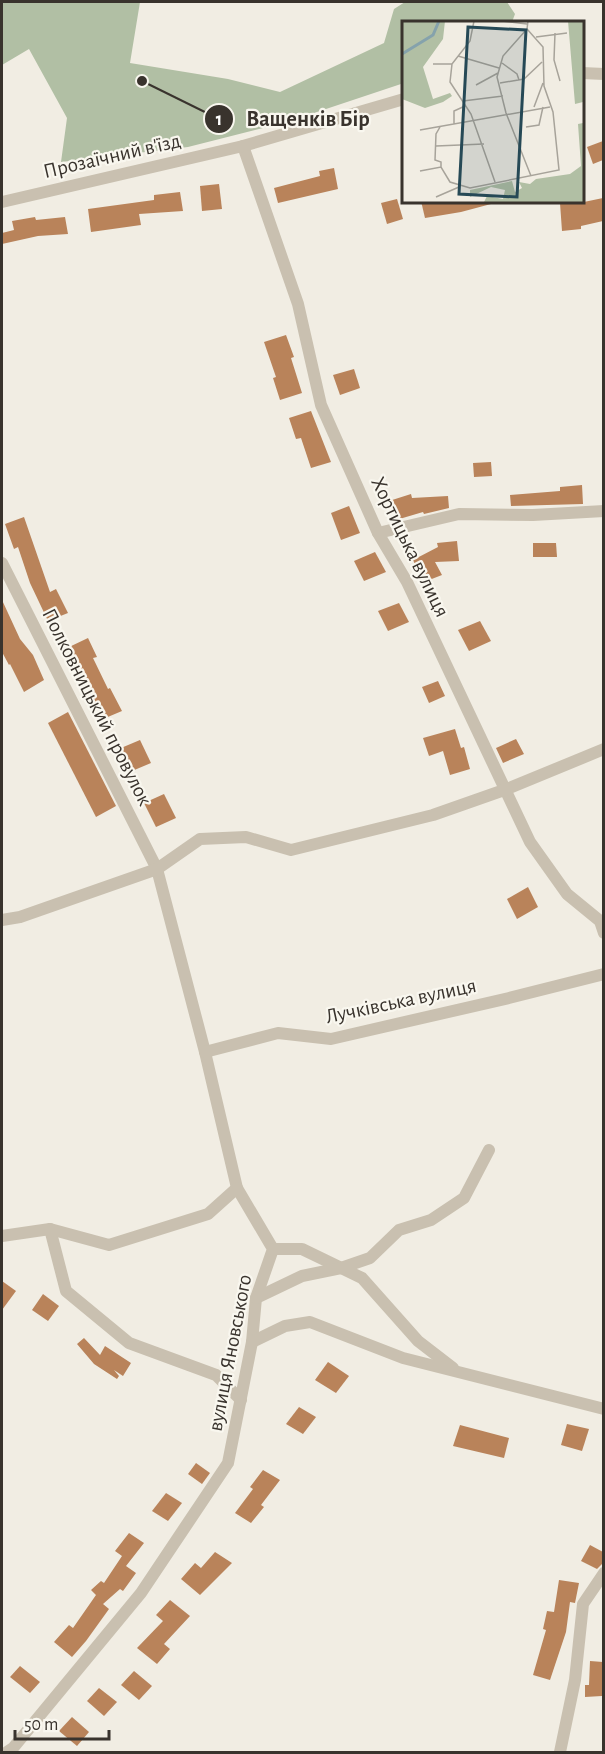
<svg xmlns="http://www.w3.org/2000/svg" width="605" height="1754" font-family="'Alegreya Sans',sans-serif">
	<style>
		.green { fill: #b1bfa4 }
		.building { fill: #b9835a }
		.lines { fill: none; stroke-linecap: round; stroke-linejoin: round }
		.street { stroke: #c9c0b0; stroke-width: 12 }
		.labels { text-anchor: middle; dominant-baseline: central; stroke-width: 4.5; stroke-linejoin: round; paint-order: stroke }
		.street-label { font-size: 21px; fill: #39332d; stroke: #f9f7ef }
		.inset-river { fill: none; stroke: #85a2ac; stroke-width: 3 }
		.inset-road { fill: none; stroke: #a7a39a; stroke-width: 1.5 }
		.view { fill: #264956; fill-opacity: 0.15; stroke: #264956; stroke-width: 3 }
		.inset-edge { fill: none; stroke: #39332d; stroke-width: 3 }
		.leader { fill: none; stroke: #39332d; stroke-width: 2 }
		.callout-dot { fill: #39332d; stroke: #f9f7ef; stroke-width: 2 }
		.mark-label { font-size: 18px; text-anchor: middle; font-weight: bold; fill: #fff }
		.callout-label { font-size: 22px; text-anchor: middle; font-weight: bold; fill: #39332d; stroke: #f9f7ef; stroke-width: 4.5; stroke-linejoin: round; paint-order: stroke }
	</style>
	<rect width="100%" height="100%" fill="#f1ede3"/>
	<!-- green -->
	<polygon class="green" points="2,2 140,2 130,63 228,79 280,92 384,43 394,9 405,2 507,2 515,14 512,22 404,22 404,83 287,122 188,147 61,162 67,118 29,49 2,65"/>
	<!-- building -->
	<g class="building">
		<polygon points="603,141 603,160 593,164 587,147"/>
		<polygon points="334,168 338,189 278,203 274,188 320,176 319,171"/>
		<polygon points="219,184 222,209 202,211 200,186"/>
		<polygon points="180,192 183,211 139,214 141,225 91,232 88,209 154,200 154,195"/>
		<polygon points="603,198 603,221 581,226 581,229 562,231 560,203 579,202 579,203"/>
		<polygon points="397,199 403,219 387,224 381,203"/>
		<polygon points="421,201 490,201 491,204 461,212 425,218"/>
		<polygon points="35,217 36,220 65,217 68,234 38,236 2,244 2,233 14,230 12,221"/>
		<polygon points="286,335 294,357 291,358 302,393 280,400 273,378 276,377 264,342"/>
		<polygon points="354,369 360,388 340,395 333,375"/>
		<polygon points="311,411 331,462 311,468 301,438 296,439 289,418"/>
		<polygon points="491,462 492,476 474,477 473,463"/>
		<polygon points="582,485 583,504 511,506 510,495 560,491 560,487"/>
		<polygon points="411,494 412,498 448,496 449,508 424,514 423,512 396,520 389,501"/>
		<polygon points="349,506 360,533 341,540 331,513"/>
		<polygon points="24,517 50,592 56,589 68,613 48,621 30,583 18,547 14,549 5,524"/>
		<polygon points="457,541 459,561 435,562 442,575 424,582 413,560 438,547 437,543"/>
		<polygon points="533,543 556,543 557,557 533,557"/>
		<polygon points="375,552 386,572 364,581 354,561"/>
		<polygon points="2,600 20,639 33,655 44,680 24,692 10,664 9,665 2,652"/>
		<polygon points="399,603 409,622 388,631 378,611"/>
		<polygon points="480,621 491,641 469,651 458,630"/>
		<polygon points="88,638 97,657 93,658 108,689 110,688 122,711 103,719 91,694 88,695 67,648"/>
		<polygon points="438,681 445,696 429,703 422,687"/>
		<polygon points="68,712 116,806 96,817 48,723"/>
		<polygon points="455,729 461,748 464,747 470,769 450,775 443,751 429,756 423,738"/>
		<polygon points="516,739 524,754 503,763 496,748"/>
		<polygon points="140,740 151,763 132,771 121,748"/>
		<polygon points="164,794 176,818 156,827 144,803"/>
		<polygon points="528,887 538,907 517,919 507,899"/>
		<polygon points="2,1281 16,1291 2,1310"/>
		<polygon points="43,1294 59,1306 48,1321 32,1310"/>
		<polygon points="84,1338 100,1355 105,1346 131,1363 123,1376 114,1370 119,1376 117,1379 94,1364 77,1344"/>
		<polygon points="328,1362 349,1376 336,1393 315,1380"/>
		<polygon points="299,1407 316,1417 303,1434 286,1424"/>
		<polygon points="567,1424 589,1429 582,1451 561,1445"/>
		<polygon points="460,1425 509,1438 504,1458 453,1446"/>
		<polygon points="196,1463 210,1473 202,1484 188,1474"/>
		<polygon points="263,1470 280,1480 261,1505 264,1507 251,1523 235,1513 253,1489 250,1487"/>
		<polygon points="166,1493 182,1503 168,1521 152,1511"/>
		<polygon points="129,1533 144,1543 126,1566 136,1573 123,1591 120,1589 103,1604 109,1609 86,1641 72,1657 54,1642 69,1625 73,1628 96,1595 91,1590 101,1581 104,1583 122,1556 115,1551"/>
		<polygon points="590,1545 603,1552 603,1563 597,1569 581,1561"/>
		<polygon points="215,1552 232,1563 200,1595 181,1579 195,1563 201,1568"/>
		<polygon points="559,1580 579,1583 575,1603 570,1602 566,1632 550,1680 533,1675 546,1630 543,1629 547,1611 554,1612"/>
		<polygon points="170,1600 190,1616 164,1644 170,1649 157,1664 137,1648 163,1621 156,1615"/>
		<polygon points="590,1661 603,1662 602,1696 585,1697 585,1685 589,1685"/>
		<polygon points="20,1666 40,1682 30,1693 10,1677"/>
		<polygon points="134,1671 152,1686 139,1700 121,1685"/>
		<polygon points="99,1688 117,1702 104,1716 87,1701"/>
		<polygon points="72,1717 89,1732 77,1746 59,1731"/>
	</g>
	<g class="lines">
		<!-- street -->
		<g class="street">
			<polyline points="582,73 604,74"/>
			<polyline points="243,146 298,304 321,405 378,533 407,582 530,842 567,894 600,921 604,933"/>
			<polyline points="2,202 243,146 404,99"/>
			<polyline points="378,533 459,514 533,515 604,511"/>
			<polyline points="2,563 157,869 205,1052 237,1188 273,1249 256,1298 252,1342 228,1463 141,1593 13,1748 7,1752"/>
			<polyline points="2,920 20,917 157,869 200,839 246,837 291,850 433,815 507,789 604,749"/>
			<polyline points="205,1052 278,1033 331,1039 509,998 604,974"/>
			<polyline points="50,1229 66,1291 129,1343 216,1375 241,1400"/>
			<polyline points="2,1236 50,1229 109,1245 208,1214 237,1188"/>
			<polyline points="273,1249 302,1249 362,1278 418,1341 453,1368"/>
			<polyline points="256,1298 302,1276 341,1268 370,1258 399,1230 431,1220 464,1198 489,1150"/>
			<polyline points="252,1342 285,1326 310,1322 403,1358 604,1409"/>
			<polyline points="560,1752 575,1680 583,1604 604,1573"/>
		</g>
	</g>
	<g class="labels">
		<!-- street labels -->
		<g class="street-label">
			<text transform="translate(112 156) rotate(-13)">Прозаїчний в'їзд</text>
			<text transform="translate(410 547) rotate(64)">Хортицька вулиця</text>
			<text transform="translate(97 707) rotate(63)">Полковницький провулок</text>
			<text transform="translate(401 1001) rotate(-12)">Лучківська вулиця</text>
			<text transform="translate(230 1353) rotate(-79)">вулиця Яновського</text>
		</g>
	</g>
	<!-- overview -->
	<g transform="translate(402 21)">
		<rect width="182" height="182" fill="#f1ede3"/>
		<path d="M0,0H43L41,18L21,46L31,78L48,72L50,75L41,81L23,87L0,78ZM166,0H181V81L173,83ZM181,102V181H82L85,175L101,178L103,169L89,166L68,176V169L110,160L113,171L120,167L117,161L128,163L134,158L168,153L179,145L176,103Z" fill="#b1bfa4"/>
		<path class="inset-river" d="M0,33L31,14L37,0"/>
		<path class="inset-road" d="M100,0L125,3M126,0L125,8L101,35L95,56L104,92L129,155M153,12L152,39L158,60M134,16L165,12M56,35L97,47M100,42L115,53L117,59M31,43H50L68,20L72,0M50,43L48,61L69,93L93,161M98,62L122,58L140,41M74,64L96,52M61,80L101,75M132,86L141,62M52,103V90L63,85M38,106L34,113L33,139L39,141V146M124,106L137,104L141,86M18,109L148,86M34,125L82,123M18,150L39,146L48,161L68,167L157,149L151,91L142,65L141,26L125,8M34,176L57,166"/>
		<path class="view" d="M66,6L124,9L115,176L57,173Z"/>
		<rect width="182" height="182" class="inset-edge"/>
	</g>
	<!-- callouts -->
	<path class="leader" d="M142 81L219 119"/>
	<g class="callout-dot">
		<circle cx="142" cy="81" r="6"/>
		<circle cx="219" cy="119" r="15"/>
	</g>
	<g class="mark-label">
		<text x="219" y="125">1</text>
	</g>
	<g class="callout-label">
		<text x="308" y="126">Ващенків Бір</text>
	</g>
	<!-- border -->
	<rect width="605" height="1754" fill="none" stroke="#39332d" stroke-width="6"/>
	<!-- scale -->
	<path d="M15 1730v9h94v-9" fill="none" stroke="#39332d" stroke-width="3"/>
	<text x="24" y="1730" font-size="18" fill="#39332d" stroke="#f9f7ef" stroke-width="4.5" paint-order="stroke">50 m</text>
</svg>
